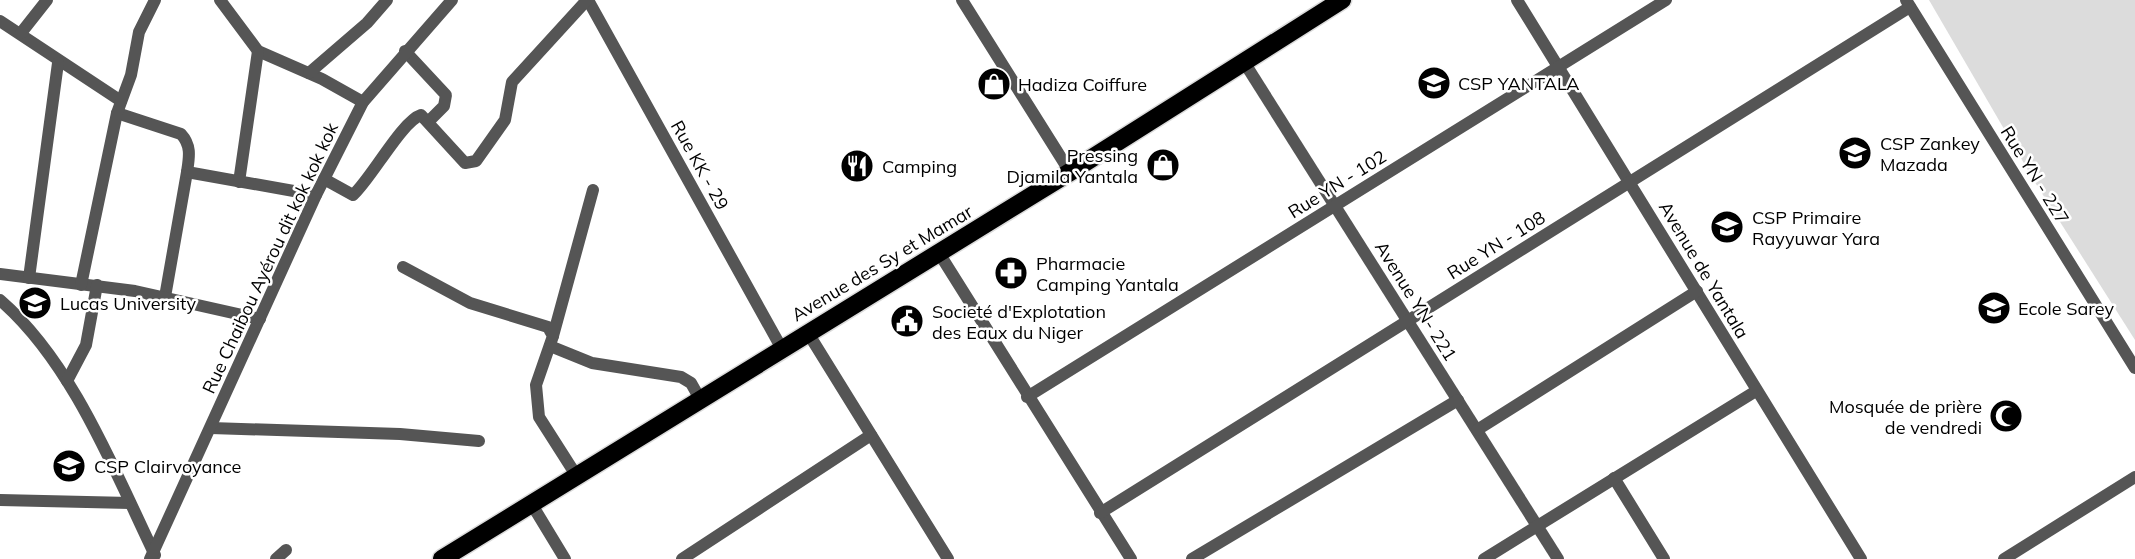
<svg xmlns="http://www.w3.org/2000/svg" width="2135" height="559" font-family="Mulish,sans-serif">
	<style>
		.green { fill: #dcdcdc }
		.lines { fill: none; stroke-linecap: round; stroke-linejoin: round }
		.highway-casing { stroke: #dbdbdb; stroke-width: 21 }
		.minor { stroke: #555; stroke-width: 12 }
		.highway { stroke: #000; stroke-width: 18 }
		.labels { text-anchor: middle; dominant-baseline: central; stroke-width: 5; stroke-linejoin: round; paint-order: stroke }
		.poi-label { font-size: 18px; fill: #000; stroke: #fff; text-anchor: start }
		.street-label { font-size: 18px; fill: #000; stroke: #fff }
	</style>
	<rect width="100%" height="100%" fill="#fff"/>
	<!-- green -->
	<polygon class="green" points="1929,0 2135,0 2135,340 2036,184"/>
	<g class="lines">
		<defs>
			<polyline id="highway" points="442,559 1070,172 1342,0"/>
		</defs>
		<!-- highway casing -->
		<use href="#highway" class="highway-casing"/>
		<!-- minor -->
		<g class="minor">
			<polyline points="220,0 258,51 322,79 363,102"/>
			<polyline points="588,0 782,349"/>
			<polyline points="962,0 1070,172"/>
			<polyline points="1517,0 1861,559"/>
			<polyline points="1906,0 2135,368"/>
			<polyline points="0,21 121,101"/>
			<polyline points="21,33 47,0"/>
			<polyline points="405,51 446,95 444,106 429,121"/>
			<polyline points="1244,62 1558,559"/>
			<polyline points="309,73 367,23 387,0"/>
			<path d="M117,113L181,134C192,146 189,158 187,172L165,297"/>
			<polyline points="187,172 316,195"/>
			<path d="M324,179L353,195C371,179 402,121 421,115L465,163L476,161L505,120L512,82L587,0"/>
			<polyline points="239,182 258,51"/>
			<polyline points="939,253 1131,559"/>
			<polyline points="403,267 470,303 548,327 553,336 536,385 539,417 576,475"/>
			<polyline points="0,274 135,291 260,319"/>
			<polyline points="29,278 58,63"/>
			<polyline points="81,285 117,113 131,75 139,32 155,0"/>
			<path d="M0,300C72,362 114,470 155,555"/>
			<polyline points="808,333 948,559"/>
			<polyline points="553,336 593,190"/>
			<polyline points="550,346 592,363 681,377 691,383 700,399"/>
			<polyline points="67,381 86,345 97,285"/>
			<polyline points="1027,397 1666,0"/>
			<polyline points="211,428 400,434 479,441"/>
			<polyline points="1477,430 1697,291"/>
			<polyline points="1614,478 1664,559"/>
			<polyline points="0,500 130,503"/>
			<polyline points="531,503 565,559"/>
			<polyline points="1100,513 1910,7"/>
			<polyline points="150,559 316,195 363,102 452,0"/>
			<polyline points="276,559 286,550"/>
			<polyline points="682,559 871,435"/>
			<polyline points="1192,559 1458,400"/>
			<polyline points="1484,559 1756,391"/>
			<polyline points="2004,559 2135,477"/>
		</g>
		<!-- highway -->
		<use href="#highway" class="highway"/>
	</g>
	<!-- icons -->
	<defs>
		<symbol id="school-disc" viewBox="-11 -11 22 22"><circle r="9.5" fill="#000" stroke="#fff"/><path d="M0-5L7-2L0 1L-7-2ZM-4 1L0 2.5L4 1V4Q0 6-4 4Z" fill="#fff"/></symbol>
		<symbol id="shop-disc" viewBox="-11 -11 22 22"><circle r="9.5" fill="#000" stroke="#fff"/><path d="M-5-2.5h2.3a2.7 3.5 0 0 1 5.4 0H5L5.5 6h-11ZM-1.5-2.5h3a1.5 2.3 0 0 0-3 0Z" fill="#fff"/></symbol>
		<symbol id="restaurant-disc" viewBox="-11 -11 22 22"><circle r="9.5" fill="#000" stroke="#fff"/><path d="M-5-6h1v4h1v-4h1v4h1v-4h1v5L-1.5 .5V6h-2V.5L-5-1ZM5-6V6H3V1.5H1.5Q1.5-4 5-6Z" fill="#fff"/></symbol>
		<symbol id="pharmacy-disc" viewBox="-11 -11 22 22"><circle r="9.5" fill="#000" stroke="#fff"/><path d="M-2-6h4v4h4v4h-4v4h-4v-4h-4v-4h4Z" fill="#fff"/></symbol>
		<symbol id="university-disc" viewBox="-11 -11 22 22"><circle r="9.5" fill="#000" stroke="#fff"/><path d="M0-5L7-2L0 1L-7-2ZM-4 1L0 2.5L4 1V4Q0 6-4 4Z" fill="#fff"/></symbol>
		<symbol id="civic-disc" viewBox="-11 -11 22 22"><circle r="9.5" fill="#000" stroke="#fff"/><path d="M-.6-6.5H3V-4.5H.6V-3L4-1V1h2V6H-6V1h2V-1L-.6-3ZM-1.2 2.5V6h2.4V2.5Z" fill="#fff"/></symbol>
		<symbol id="mosque-disc" viewBox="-11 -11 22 22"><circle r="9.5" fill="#000" stroke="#fff"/><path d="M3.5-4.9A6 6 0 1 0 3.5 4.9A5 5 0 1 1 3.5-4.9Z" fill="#fff"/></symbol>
	</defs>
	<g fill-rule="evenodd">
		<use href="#school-disc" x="1415" y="64" width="38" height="38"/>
		<use href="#shop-disc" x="975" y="65" width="38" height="38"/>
		<use href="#school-disc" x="1836" y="134" width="38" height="38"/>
		<use href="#shop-disc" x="1144" y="146" width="38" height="38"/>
		<use href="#restaurant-disc" x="838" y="147" width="38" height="38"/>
		<use href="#school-disc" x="1708" y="208" width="38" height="38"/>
		<use href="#pharmacy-disc" x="992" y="254" width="38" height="38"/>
		<use href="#university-disc" x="16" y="284" width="38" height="38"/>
		<use href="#school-disc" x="1975" y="289" width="38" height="38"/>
		<use href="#civic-disc" x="888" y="302" width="38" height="38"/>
		<use href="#mosque-disc" x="1987" y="397" width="38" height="38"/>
		<use href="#school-disc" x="50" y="447" width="38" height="38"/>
	</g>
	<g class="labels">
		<!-- poi labels -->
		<g class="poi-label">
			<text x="1458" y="83">CSP YANTALA</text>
			<text x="1018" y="84">Hadiza Coiffure</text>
			<text x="1880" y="143">CSP Zankey<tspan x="1880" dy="21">Mazada</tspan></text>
			<text x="1138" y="155" text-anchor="end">Pressing<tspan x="1138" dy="21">Djamila Yantala</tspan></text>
			<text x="882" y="166">Camping</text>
			<text x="1752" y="217">CSP Primaire<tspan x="1752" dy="21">Rayyuwar Yara</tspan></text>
			<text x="1036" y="263">Pharmacie<tspan x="1036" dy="21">Camping Yantala</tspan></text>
			<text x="60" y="303">Lucas University</text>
			<text x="2018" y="308">Ecole Sarey</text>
			<text x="932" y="311">Societé d'Explotation<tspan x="932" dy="21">des Eaux du Niger</tspan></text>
			<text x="1982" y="406" text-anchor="end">Mosquée de prière<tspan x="1982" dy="21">de vendredi</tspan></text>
			<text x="94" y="466">CSP Clairvoyance</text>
		</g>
		<!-- street labels -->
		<g class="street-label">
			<text transform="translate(700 165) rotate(61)">Rue KK - 29</text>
			<text transform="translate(2035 175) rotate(58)">Rue YN - 227</text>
			<text transform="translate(1337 184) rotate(-32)">Rue YN - 102</text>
			<text transform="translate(1496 245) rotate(-32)">Rue YN - 108</text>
			<text transform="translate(270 258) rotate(-65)">Rue Chaibou Ayérou dit kok kok kok</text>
			<text transform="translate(882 263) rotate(-31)">Avenue des Sy et Mamar</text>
			<text transform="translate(1704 270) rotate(59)">Avenue de Yantala</text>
			<text transform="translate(1416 301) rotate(58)">Avenue YN- 221</text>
		</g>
	</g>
</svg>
